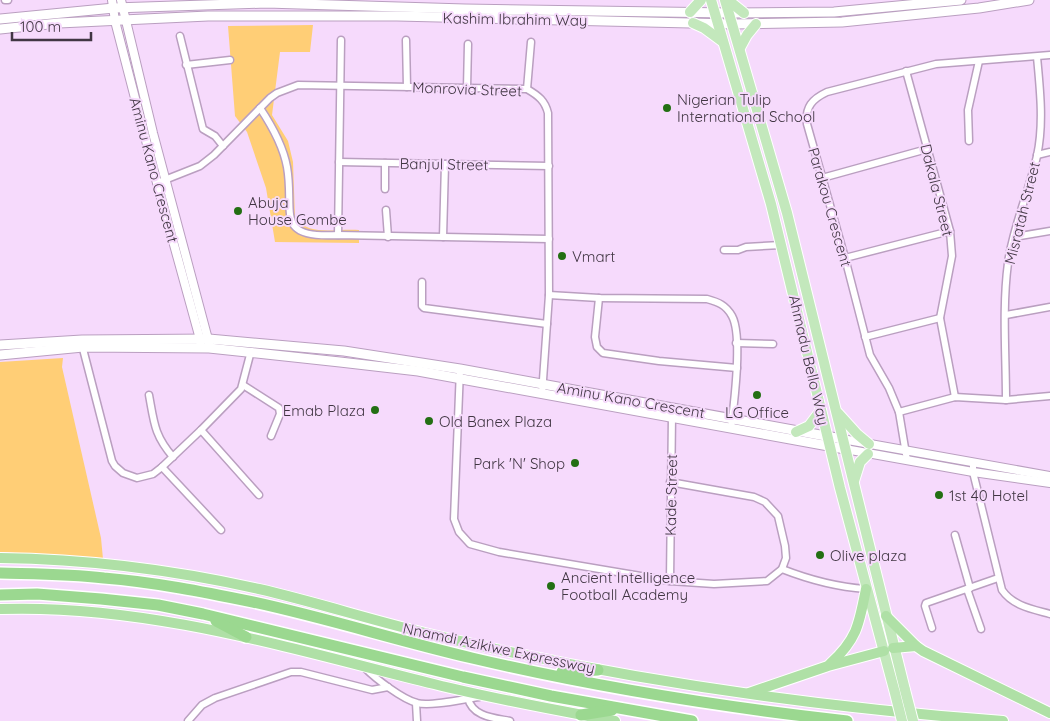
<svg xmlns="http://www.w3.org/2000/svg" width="1050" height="721" font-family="Quicksand,sans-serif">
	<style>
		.green { fill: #ffce76 }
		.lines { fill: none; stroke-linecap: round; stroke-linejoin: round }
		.minor-casing { stroke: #ba9fc0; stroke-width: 9 }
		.tertiary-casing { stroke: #ba9fc0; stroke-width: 10 }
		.secondary-casing { stroke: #ba9fc0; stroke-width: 11 }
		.primary-casing { stroke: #fff; stroke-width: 12 }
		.trunk-casing { stroke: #fff; stroke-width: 12 }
		.motorway-casing { stroke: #fff; stroke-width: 14 }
		.minor { stroke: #fff; stroke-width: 6 }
		.tertiary { stroke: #fff; stroke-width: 8 }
		.secondary { stroke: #fff; stroke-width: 9 }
		.primary { stroke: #c3e8bc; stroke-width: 10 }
		.trunk { stroke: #afe0a6; stroke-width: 10 }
		.motorway { stroke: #9bd890; stroke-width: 11 }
		.primary-bridge-casing { stroke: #fff; stroke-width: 12; stroke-linecap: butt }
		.primary-bridge { stroke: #c3e8bc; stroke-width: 10 }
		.poi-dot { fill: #236f13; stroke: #f6dafc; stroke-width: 2 }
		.labels { text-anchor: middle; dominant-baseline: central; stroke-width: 4; stroke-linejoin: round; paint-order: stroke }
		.street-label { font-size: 15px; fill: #413643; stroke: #f6dafc }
		.poi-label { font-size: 15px; fill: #413643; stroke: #f6dafc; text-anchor: start }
	</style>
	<rect width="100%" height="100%" fill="#f6dafc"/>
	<!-- green -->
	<g class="green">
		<path d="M313,25L310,52H280L272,115L288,141L293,162L295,218C310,237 337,228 359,230V243L275,242L266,188L247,132L235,116L228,26Z"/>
		<polygon points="63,358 62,367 101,538 103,559 0,552 0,362"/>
	</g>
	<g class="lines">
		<defs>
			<g id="minor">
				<polyline points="5,0 8,0"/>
				<polyline points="180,36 203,129 215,136 223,146"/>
				<polyline points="406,40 407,87"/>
				<polyline points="186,65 230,60"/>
				<polyline points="906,71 950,231 952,256 940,318 955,397"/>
				<polyline points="467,88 468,44"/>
				<polyline points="527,89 531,42"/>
				<path d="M260,108C272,126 283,145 287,167C295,212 273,239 338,235L549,239"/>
				<polyline points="969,141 968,110 979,61"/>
				<polyline points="1037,155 1050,152"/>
				<polyline points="339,162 549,166"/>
				<polyline points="822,178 927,149"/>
				<path d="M157,183L200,166L214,155L270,98L277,93L298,85L527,89C539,96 545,101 548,113L549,295L542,394"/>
				<polyline points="385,189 385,163"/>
				<polyline points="386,210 388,237"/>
				<polyline points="338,235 341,40"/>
				<polyline points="443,237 445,164"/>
				<polyline points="1014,237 1050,231"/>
				<polyline points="724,250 738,250 746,247 781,245"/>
				<polyline points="845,258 950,231"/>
				<polyline points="422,282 422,306 424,308 547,324"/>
				<path d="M549,295L599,298L707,299C718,302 726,305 732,316C743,336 734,404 731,428"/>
				<polyline points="599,298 595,337 597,347 603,353 659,361 737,368"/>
				<polyline points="1006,315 1050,307"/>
				<polyline points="865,337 940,318"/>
				<polyline points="736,343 773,344"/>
				<polyline points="82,345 112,461 115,466 123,473 137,478 153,474 162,467 201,430 241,389 251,351"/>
				<polyline points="460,369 454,519 459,532 470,544 499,552 670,581 714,584 767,581 782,569 786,558 785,546 778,516 765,502 754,497 670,482"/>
				<polyline points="243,385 279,408 280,414 271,436"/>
				<path d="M149,395C154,422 154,435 173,457"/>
				<path d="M1006,400C1006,355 1002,308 1008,263C1013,226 1029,192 1037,156C1044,124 1040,89 1037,57"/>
				<polyline points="899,412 955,397 1006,400 1050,396"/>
				<polyline points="201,430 259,495"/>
				<path d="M907,460L899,412L889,388L870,355L845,258L807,124C805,107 812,99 827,92L936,64L1050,55"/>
				<path d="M973,463V472L1002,590C1013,606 1032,609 1050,614"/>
				<polyline points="162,467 221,530"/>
				<polyline points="955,535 970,588"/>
				<path d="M782,569C810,580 837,587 866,589"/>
				<polyline points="670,581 672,415"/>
				<polyline points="967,589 981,629"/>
				<polyline points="932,628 925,606 926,603 998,578"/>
				<path d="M365,668C376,679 402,699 417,703C429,707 464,699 479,697"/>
				<path d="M468,698C472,717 495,718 510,721"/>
				<polyline points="416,703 417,721"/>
				<polyline points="188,721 202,705 215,698 291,672 301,672 372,690 388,687"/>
			</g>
			<g id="tertiary">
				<polyline points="112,0 115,21 157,183 200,339 201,348"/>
				<polyline points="121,0 153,133 209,343"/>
				<polyline points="842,439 1050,476"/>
				<polyline points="845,449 973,472 1050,483"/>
			</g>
			<g id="secondary">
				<polyline points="0,19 114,8 266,3 465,9 729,13 834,12 961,0"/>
				<polyline points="0,29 59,23 208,16 397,16 733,24 842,22 979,8 1029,0"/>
				<polyline points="0,345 82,340 209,339 344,351 460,369 842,439"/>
				<polyline points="0,355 83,347 209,348 340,362 418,371 845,449"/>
			</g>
			<g id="primary">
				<polyline points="711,0 771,204 840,488 895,693"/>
				<polyline points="725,0 787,213 905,690"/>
				<polyline points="728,0 744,13"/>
				<polyline points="690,12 701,0"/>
				<polyline points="693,23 704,28 723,42"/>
				<polyline points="740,48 747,35 756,24"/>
				<polyline points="838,413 857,434 869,444"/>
				<polyline points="796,432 809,426 821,410"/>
				<polyline points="854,481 860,462 868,454"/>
			</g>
			<g id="trunk">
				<path d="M0,558C87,559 174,570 259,589C320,603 380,623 442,637C627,680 814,707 1003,721"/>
				<path d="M0,609C148,604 292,649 434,684C494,699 555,710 615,721"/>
				<polyline points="886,616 916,646 923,651 1050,713"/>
				<polyline points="893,648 916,646"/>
				<path d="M830,664C857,639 859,625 866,589"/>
				<polyline points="749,693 828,666 884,651"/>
			</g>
			<g id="motorway">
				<path d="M0,573C35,574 69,574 104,578C154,582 204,592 253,602C327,618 399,641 472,658C595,687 721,707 847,721"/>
				<polyline points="0,595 37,594 101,599 158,605 203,614 463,677 551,696 692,721"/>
				<polyline points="216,621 246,637"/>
				<polyline points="562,672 598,670"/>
				<polyline points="581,715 612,710"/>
			</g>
		</defs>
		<!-- minor casing -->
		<use href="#minor" class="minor-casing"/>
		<!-- tertiary casing -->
		<use href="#tertiary" class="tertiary-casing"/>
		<!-- secondary casing -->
		<use href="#secondary" class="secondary-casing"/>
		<!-- primary casing -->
		<use href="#primary" class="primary-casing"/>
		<!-- trunk casing -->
		<use href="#trunk" class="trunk-casing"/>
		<!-- motorway casing -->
		<use href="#motorway" class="motorway-casing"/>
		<!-- minor -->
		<use href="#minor" class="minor"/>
		<!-- tertiary -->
		<use href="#tertiary" class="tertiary"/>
		<!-- secondary -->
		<use href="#secondary" class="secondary"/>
		<!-- primary -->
		<use href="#primary" class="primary"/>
		<!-- trunk -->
		<use href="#trunk" class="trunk"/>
		<!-- motorway -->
		<use href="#motorway" class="motorway"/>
		<defs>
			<g id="primary-bridge">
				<polyline points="905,690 913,721"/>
				<polyline points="895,693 902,721"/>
			</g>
		</defs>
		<!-- primary-bridge casing -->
		<use href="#primary-bridge" class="primary-bridge-casing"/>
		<!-- primary-bridge -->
		<use href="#primary-bridge" class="primary-bridge"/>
	</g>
	<!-- markers -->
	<g class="poi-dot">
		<circle cx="667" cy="108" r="5"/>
		<circle cx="238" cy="211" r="5"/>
		<circle cx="562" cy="256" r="5"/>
		<circle cx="757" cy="395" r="5"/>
		<circle cx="375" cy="410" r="5"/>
		<circle cx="429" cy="421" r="5"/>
		<circle cx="575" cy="463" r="5"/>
		<circle cx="939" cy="495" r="5"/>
		<circle cx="820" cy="555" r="5"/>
		<circle cx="551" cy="586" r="5"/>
	</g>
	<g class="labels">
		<!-- street labels -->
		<g class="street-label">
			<text transform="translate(515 19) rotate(1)">Kashim Ibrahim Way</text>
			<text transform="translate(467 89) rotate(2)">Monrovia Street</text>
			<text transform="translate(444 164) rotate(1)">Banjul Street</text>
			<text transform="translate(154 170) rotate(75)">Aminu Kano Crescent</text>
			<text transform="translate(937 190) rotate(76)">Dakala Street</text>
			<text transform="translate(830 207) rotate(74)">Parakou Crescent</text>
			<text transform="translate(1022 213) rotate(-76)">Misratah Street</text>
			<text transform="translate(809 360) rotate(77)">Ahmadu Bello Way</text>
			<text transform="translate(631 400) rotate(10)">Aminu Kano Crescent</text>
			<text transform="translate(671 495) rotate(-89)">Kade Street</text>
			<text transform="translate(499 648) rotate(12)">Nnamdi Azikiwe Expressway</text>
		</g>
		<!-- poi labels -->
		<g class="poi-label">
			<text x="677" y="99">Nigerian Tulip<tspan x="677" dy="17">International School</tspan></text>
			<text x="248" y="202">Abuja<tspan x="248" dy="17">House Gombe</tspan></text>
			<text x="572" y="256">Vmart</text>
			<text x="365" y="410" text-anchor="end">Emab Plaza</text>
			<text x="757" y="412" text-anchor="middle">LG Office</text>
			<text x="439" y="421">Old Banex Plaza</text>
			<text x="565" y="463" text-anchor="end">Park 'N' Shop</text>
			<text x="949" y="495">1st 40 Hotel</text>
			<text x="830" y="555">Olive plaza</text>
			<text x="561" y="577">Ancient Intelligence<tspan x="561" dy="17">Football Academy</tspan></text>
		</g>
	</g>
	<!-- scale -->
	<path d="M12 32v8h79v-8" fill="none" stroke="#413643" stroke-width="2.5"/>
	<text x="20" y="32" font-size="15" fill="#413643" stroke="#f6dafc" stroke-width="4" paint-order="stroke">100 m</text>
</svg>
